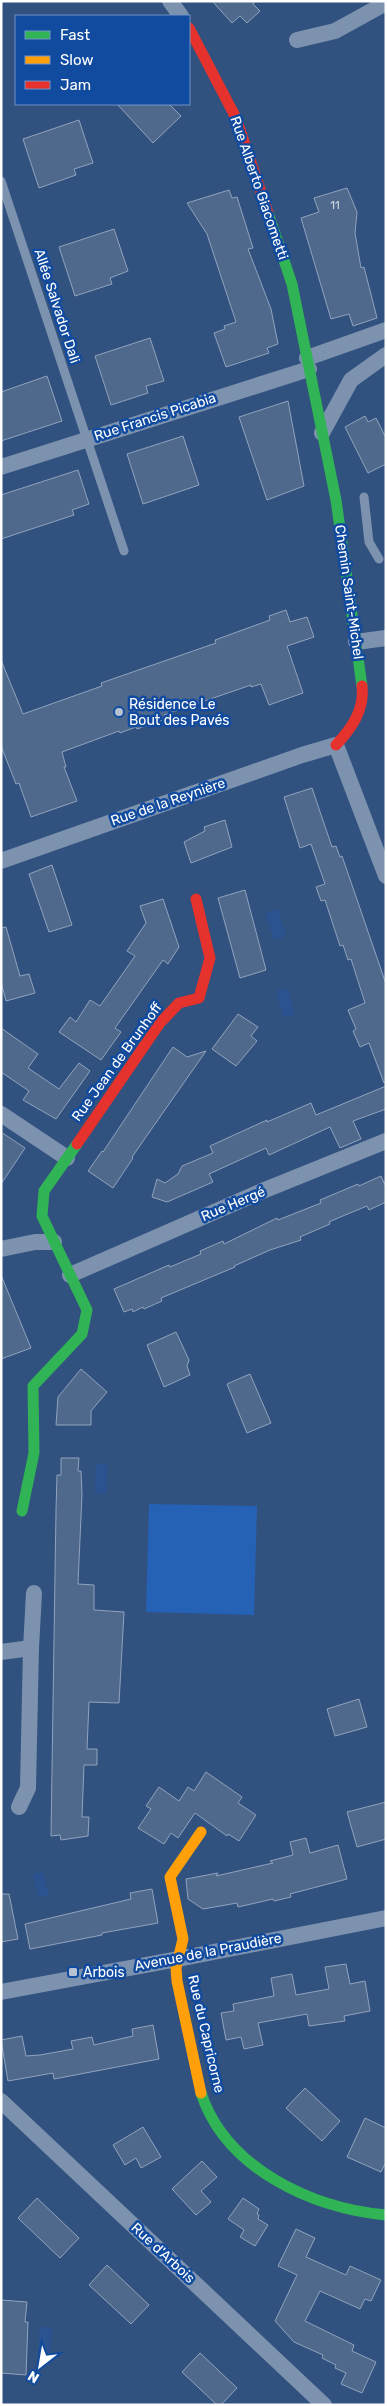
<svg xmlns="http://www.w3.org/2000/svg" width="387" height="2406" font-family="Rubik,sans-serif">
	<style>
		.green { fill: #2562b5 }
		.water { fill: #2a5390 }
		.building { fill: #4f698d; stroke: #91a3bd }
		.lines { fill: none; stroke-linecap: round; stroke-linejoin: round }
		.lane { stroke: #7c92af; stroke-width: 9 }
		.street { stroke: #7c92af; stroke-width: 16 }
		.fast { stroke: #30b455; stroke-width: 11 }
		.slow { stroke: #ff9f0a; stroke-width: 11 }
		.jam { stroke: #e5322d; stroke-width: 11 }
		.poi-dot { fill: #b7c2d2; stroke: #114b9f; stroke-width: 2 }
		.labels { text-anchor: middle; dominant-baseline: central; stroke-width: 5; stroke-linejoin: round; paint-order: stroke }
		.number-label { font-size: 11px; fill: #d3dae2 }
		.street-label { font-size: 14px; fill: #fff; stroke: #114b9f }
		.poi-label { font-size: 14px; fill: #fff; stroke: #114b9f; text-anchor: start }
	</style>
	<rect width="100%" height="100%" fill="#31517f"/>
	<!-- green -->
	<polygon class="green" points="149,1504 257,1506 254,1615 146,1612"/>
	<!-- water -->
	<g class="water">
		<polygon points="278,909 286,936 274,940 265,913"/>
		<polygon points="288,988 295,1015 283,1017 276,991"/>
		<polygon points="96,1464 108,1464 106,1494 95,1493"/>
		<polygon points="43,1872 49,1895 38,1897 33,1874"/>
		<polygon points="40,2327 52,2328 51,2353 38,2352"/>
	</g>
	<!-- building -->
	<g class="building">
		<polygon points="212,1 255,1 253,4 260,11 247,23 240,16 232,23"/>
		<polygon points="117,104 169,104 181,116 153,143"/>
		<polygon points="79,120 93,163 74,169 76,175 39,188 23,139"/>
		<polygon points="347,188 357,212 355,233 361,268 364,267 377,318 353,326 349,314 331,319 301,218 319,212 314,198"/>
		<polygon points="229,190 232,198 237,197 253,248 248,249 271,309 278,344 267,348 269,353 226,367 214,333 225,329 224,326 236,322 207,234 187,203"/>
		<polygon points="114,229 128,271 110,278 112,284 75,296 59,247"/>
		<polygon points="150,338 164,381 146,386 148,393 111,405 95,356"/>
		<polygon points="47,376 62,421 1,441 1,392"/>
		<polygon points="288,401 304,486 267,500 239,417"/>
		<polygon points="365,416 368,422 376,418 386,438 386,464 368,473 345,427"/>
		<polygon points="183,436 199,485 143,504 127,454"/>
		<polygon points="78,470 89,504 72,510 74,515 1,539 1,495"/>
		<polygon points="286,610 290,622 307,617 314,637 287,646 303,693 269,705 261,684 251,687 251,685 164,715 165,719 137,729 136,727 120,733 119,731 62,752 66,767 64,767 77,801 31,817 19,783 16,784 1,746 1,660 23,714 102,686 101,683 216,643 215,640 270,620 269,616"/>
		<polygon points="312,788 332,847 336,846 340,857 342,856 386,984 386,1082 384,1083 369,1043 360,1047 353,1031 356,1029 348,1010 365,1003 351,959 348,960 343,945 340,946 325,900 321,901 316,887 325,884 311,844 300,848 284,797"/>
		<polygon points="225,820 232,847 191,863 184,842 205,831 204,827"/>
		<polygon points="52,865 72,925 49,932 29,874"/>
		<polygon points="245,890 266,970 240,978 218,898"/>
		<polygon points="163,899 179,947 168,964 163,960 115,1028 121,1032 101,1060 59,1032 70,1017 76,1022 90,1000 100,1006 135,956 127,951 146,923 140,906"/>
		<polygon points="6,927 20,976 29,974 35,993 6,1001 1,982 1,928"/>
		<polygon points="238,1014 258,1027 251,1036 257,1041 236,1066 212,1049"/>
		<polygon points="1,1028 38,1054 28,1068 59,1089 79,1063 90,1071 56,1119 23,1100 29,1091 1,1072"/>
		<polygon points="173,1047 187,1057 206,1051 132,1157 133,1158 113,1188 88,1171 102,1151 103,1152"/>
		<polygon points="386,1086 386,1109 353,1121 361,1139 340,1148 330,1127 269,1155 266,1148 209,1174 213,1182 167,1202 152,1197 157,1179 165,1183 178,1174 182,1166 213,1153 210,1146 267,1120 267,1122 311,1103 316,1115"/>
		<polygon points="1,1132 25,1148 1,1184"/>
		<polygon points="381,1176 386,1187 386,1202 369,1210 367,1206 338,1218 329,1222 330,1224 300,1237 301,1240 270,1250 234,1266 235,1267 161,1298 162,1301 144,1309 143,1307 133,1312 132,1309 124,1312 114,1289 169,1265 170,1267 201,1254 200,1251 223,1241 224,1244 277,1218 278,1220 321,1203 320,1200 358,1184 359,1186"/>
		<polygon points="1,1275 31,1348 1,1359"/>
		<polygon points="176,1332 189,1360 187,1366 190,1375 164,1387 147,1345"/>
		<polygon points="81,1369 107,1392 91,1411 91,1425 56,1425 58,1397"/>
		<polygon points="250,1374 271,1423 247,1433 227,1384"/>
		<polygon points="61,1458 79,1458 78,1471 81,1471 82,1494 78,1584 94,1585 94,1610 124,1612 119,1703 89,1702 87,1749 97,1749 97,1765 84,1765 82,1817 89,1817 88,1836 61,1840 60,1835 51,1836 56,1510 57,1475 61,1475"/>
		<polygon points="359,1699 367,1727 335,1736 327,1709"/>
		<polygon points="206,1772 242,1797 238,1803 256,1815 239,1841 228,1834 227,1836 195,1813 178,1838 171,1833 164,1844 138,1828 151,1809 146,1806 159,1787 179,1801 188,1787 194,1791"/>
		<polygon points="386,1802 386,1839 357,1847 347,1812"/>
		<polygon points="306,1838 310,1853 338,1845 347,1879 290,1894 291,1897 274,1901 273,1899 238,1907 237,1903 203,1909 188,1899 186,1879 218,1873 216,1876 273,1863 270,1861 293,1855 290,1842"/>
		<polygon points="152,1889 158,1923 102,1933 102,1935 30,1949 25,1924 131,1899 130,1893"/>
		<polygon points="1,1894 9,1894 18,1939 1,1942"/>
		<polygon points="346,1964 350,1984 365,1981 370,2011 344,2016 345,2021 309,2026 307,2014 258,2023 263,2045 244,2049 241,2037 226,2040 221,2013 234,2011 233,2004 274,1996 271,1978 292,1974 296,1995 329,1989 325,1967"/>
		<polygon points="153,2025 159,2059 54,2079 53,2073 8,2081 1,2040 22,2036 26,2056 40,2055 73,2049 71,2041 92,2037 94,2045 133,2036 132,2029"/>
		<polygon points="305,2088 340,2121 322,2141 286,2108"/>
		<polygon points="365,2118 386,2128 386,2162 381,2172 347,2157"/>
		<polygon points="143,2127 161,2157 141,2168 136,2158 125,2165 113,2145"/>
		<polygon points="202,2161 217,2177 201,2191 211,2202 196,2215 172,2189"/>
		<polygon points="37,2198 79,2238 60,2258 18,2218"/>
		<polygon points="243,2198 259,2209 257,2214 259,2215 258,2219 268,2225 255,2246 240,2237 244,2230 228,2219"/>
		<polygon points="296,2229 315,2238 306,2257 346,2275 350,2266 381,2280 371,2301 365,2299 360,2309 320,2291 305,2321 354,2345 352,2351 376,2362 362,2393 341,2384 346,2373 335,2368 336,2365 322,2358 323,2355 294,2342 275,2321 297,2275 278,2266"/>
		<polygon points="107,2265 149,2305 131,2324 89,2285"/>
		<polygon points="1,2300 27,2302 25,2322 28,2322 26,2375 1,2373"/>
		<polygon points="200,2353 237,2388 221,2405 217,2405 182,2372"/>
	</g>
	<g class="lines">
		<!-- lane -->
		<g class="lane">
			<polyline points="1,181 124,551"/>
			<polyline points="364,497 369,542 379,559"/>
		</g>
		<!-- street -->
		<g class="street">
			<polyline points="170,1 181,16"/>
			<polyline points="297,40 335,31 386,3"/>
			<polyline points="307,358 386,330"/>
			<polyline points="322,433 351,380 386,355"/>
			<polyline points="1,467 309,369"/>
			<polyline points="356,642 386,638"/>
			<polyline points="1,861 302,755 336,745 386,876"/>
			<polyline points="1,1114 67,1158"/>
			<polyline points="1,1249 35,1242 54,1242"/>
			<polyline points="70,1275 260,1192 386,1141"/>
			<polyline points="31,1648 34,1593"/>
			<polyline points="1,1652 31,1648 28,1788 19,1807"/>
			<polyline points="1,1992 178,1959 386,1918"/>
			<polyline points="1,2101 324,2405"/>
		</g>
		<!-- fast -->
		<g class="fast">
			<polyline points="268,213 292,284 336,500 362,686"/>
			<polyline points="22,1511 34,1453 33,1386 82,1334 87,1310 42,1216 44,1191 77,1144"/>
			<path d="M201,2093C226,2169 312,2208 386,2215"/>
		</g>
		<!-- slow -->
		<polyline class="slow" points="201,1832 170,1877 183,1939 176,1968 177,1981 201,2093"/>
		<!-- jam -->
		<g class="jam">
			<polyline points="189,28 236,118 268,213"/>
			<path d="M336,745C351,729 365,710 362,686"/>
			<polyline points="77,1144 160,1023 179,1003 199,998 210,958 196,899"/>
		</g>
	</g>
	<!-- markers -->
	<g class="poi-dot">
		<circle cx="119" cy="712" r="5"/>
		<rect x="68" y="1967" width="10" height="10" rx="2.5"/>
	</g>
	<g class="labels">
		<!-- number labels -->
		<g class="number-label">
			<text x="335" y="205">11</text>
		</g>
		<!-- street labels -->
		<g class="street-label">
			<text transform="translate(259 188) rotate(71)">Rue Alberto Giacometti</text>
			<text transform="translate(57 306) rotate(72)">Allée Salvador Dali</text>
			<text transform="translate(155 417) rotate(-18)">Rue Francis Picabia</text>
			<text transform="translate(349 592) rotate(82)">Chemin Saint-Michel</text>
			<text transform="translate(168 802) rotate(-19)">Rue de la Reynière</text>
			<text transform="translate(117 1062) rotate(-54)">Rue Jean de Brunhoff</text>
			<text transform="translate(233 1204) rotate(-23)">Rue Hergé</text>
			<text transform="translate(208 1952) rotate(-11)">Avenue de la Praudière</text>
			<text transform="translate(206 2034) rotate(77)">Rue du Capricorne</text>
			<text transform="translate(163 2253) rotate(43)">Rue d'Arbois</text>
		</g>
		<!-- poi labels -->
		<g class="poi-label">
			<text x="129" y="704">Résidence Le<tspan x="129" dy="16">Bout des Pavés</tspan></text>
			<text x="83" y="1972">Arbois</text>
		</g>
	</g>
	<!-- border -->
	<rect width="387" height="2406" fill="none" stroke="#ffffff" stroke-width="5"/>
	<!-- legend -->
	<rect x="15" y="15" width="175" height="90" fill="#114b9f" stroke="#7093c5"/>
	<rect x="25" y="31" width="25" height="8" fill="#30b455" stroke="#7093c5"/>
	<text x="60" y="40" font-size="15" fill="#ffffff">Fast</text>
	<rect x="25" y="56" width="25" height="8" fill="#ff9f0a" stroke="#7093c5"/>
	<text x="60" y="65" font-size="15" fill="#ffffff">Slow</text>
	<rect x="25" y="81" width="25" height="8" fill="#e5322d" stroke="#7093c5"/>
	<text x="60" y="90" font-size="15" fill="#ffffff">Jam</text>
	<!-- north arrow -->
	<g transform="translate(40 2366) rotate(211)" stroke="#114b9f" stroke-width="4" paint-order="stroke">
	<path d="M0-4L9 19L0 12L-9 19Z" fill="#ffffff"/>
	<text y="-8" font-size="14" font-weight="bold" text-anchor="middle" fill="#ffffff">N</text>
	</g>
</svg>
